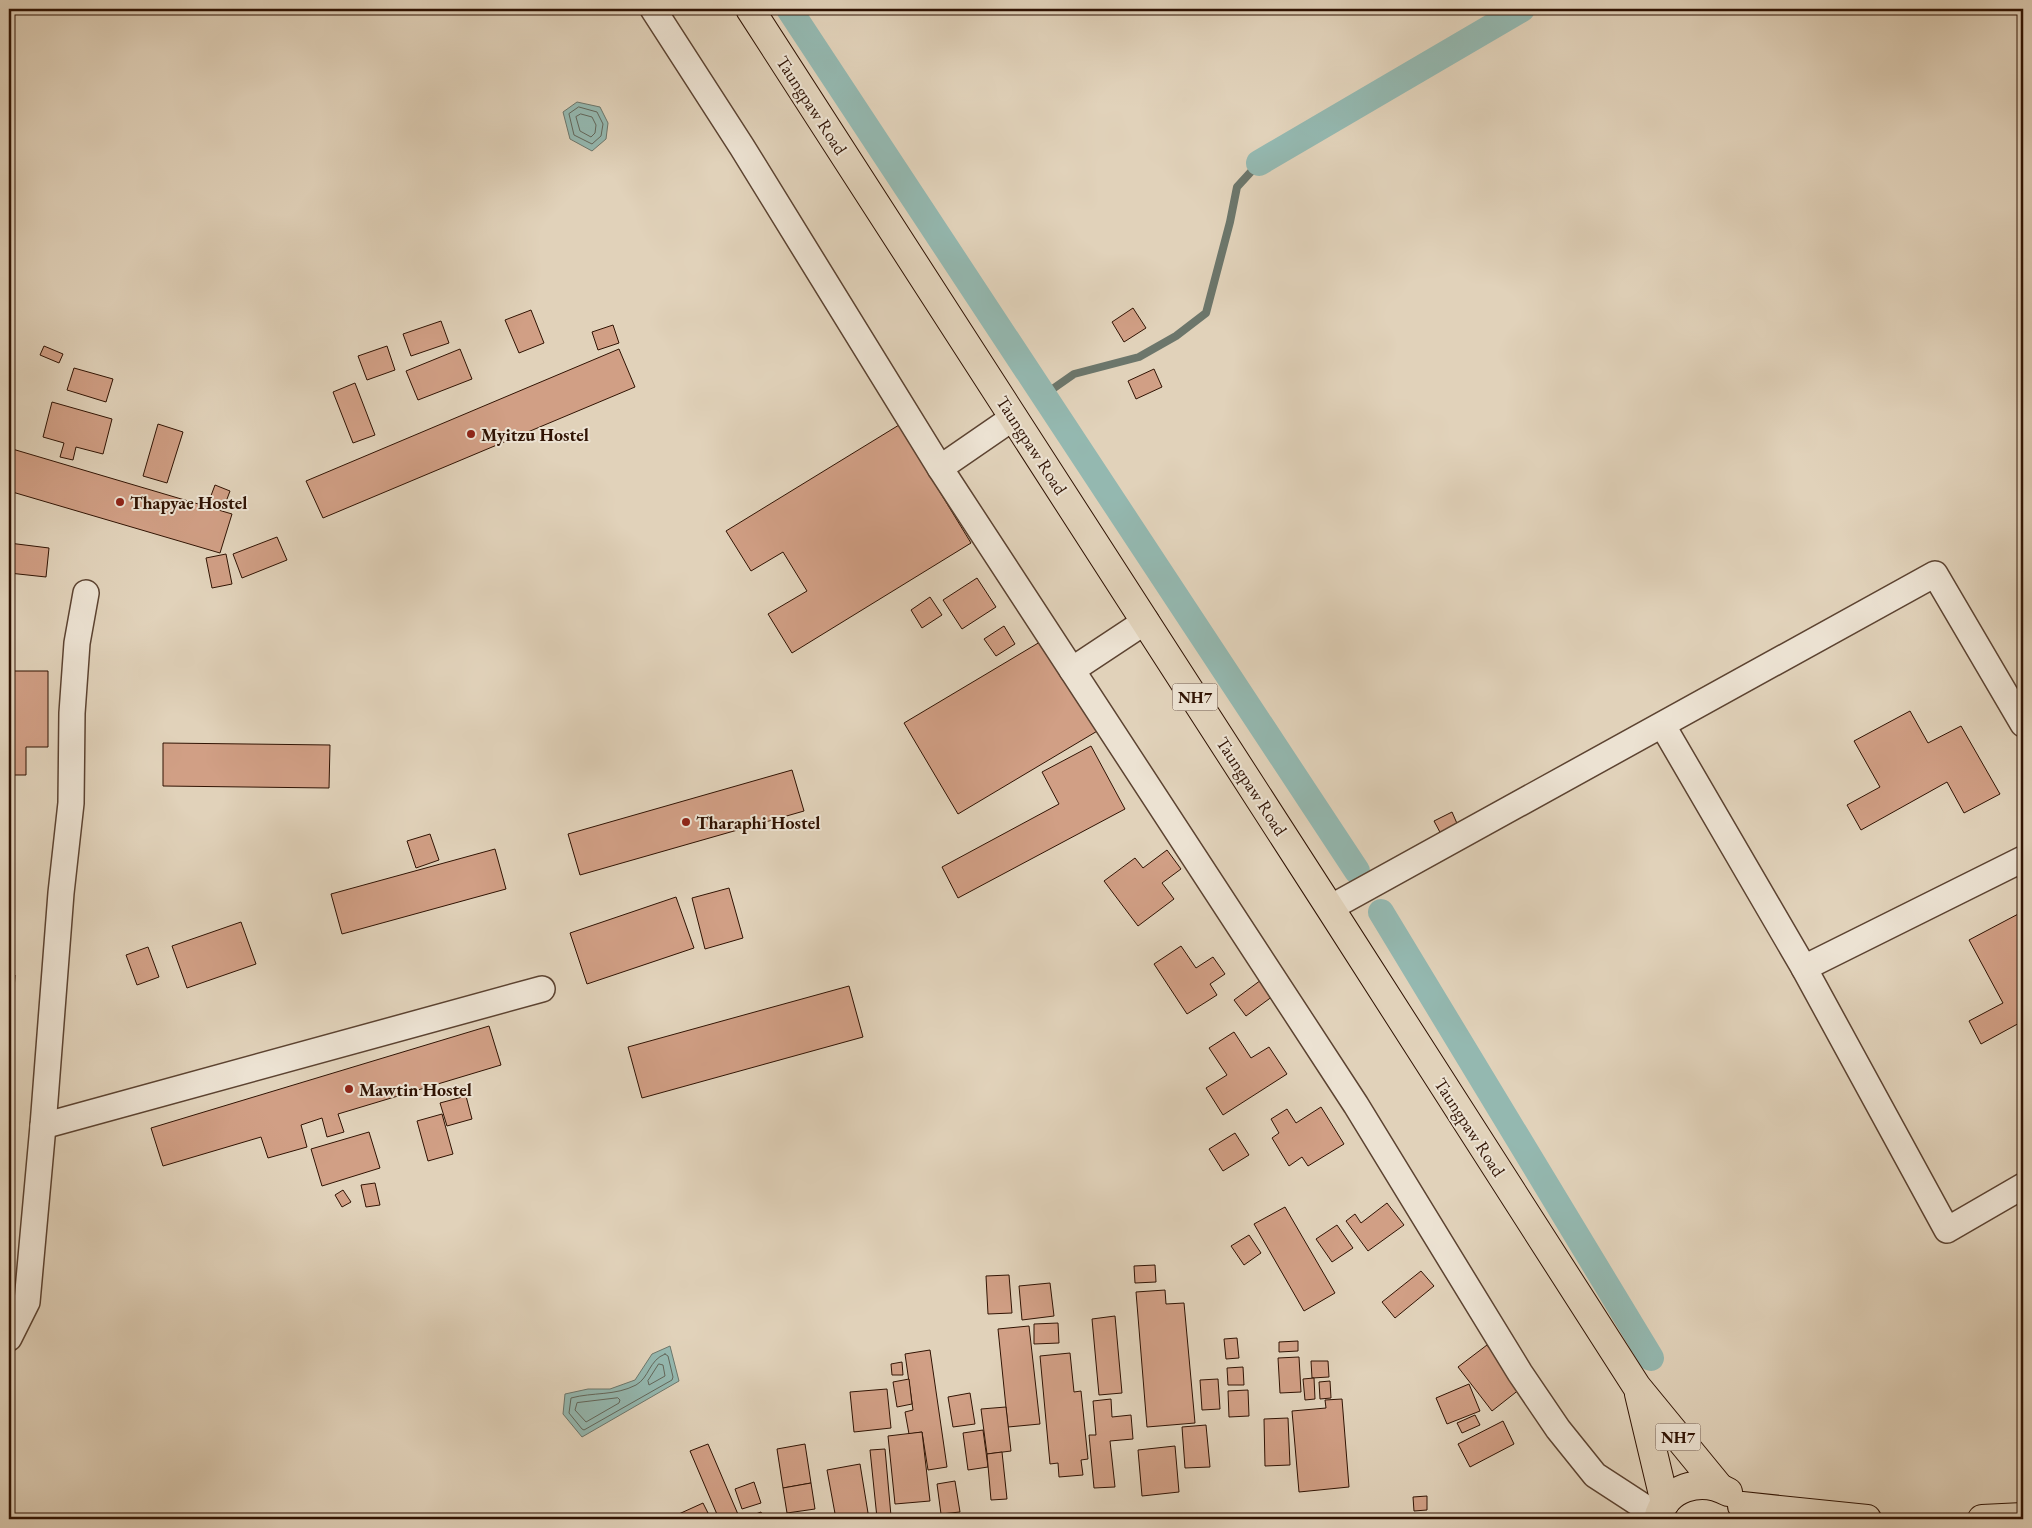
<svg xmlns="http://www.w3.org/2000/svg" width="2032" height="1528" font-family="'EB Garamond',serif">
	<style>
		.water { fill: #94b8b0; stroke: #6c766b }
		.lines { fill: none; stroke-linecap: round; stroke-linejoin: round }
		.shore { stroke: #62665a; stroke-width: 1 }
		.stream { stroke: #6c766b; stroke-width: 8 }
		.canal { stroke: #94b8b0; stroke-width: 26 }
		.building { fill: #d19f85; stroke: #301303 }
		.minor-casing { stroke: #5c4331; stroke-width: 28 }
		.trunk-casing { stroke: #301303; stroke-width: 30 }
		.minor { stroke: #ece2d2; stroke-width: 25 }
		.trunk { stroke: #e1d2ba; stroke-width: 28 }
		.poi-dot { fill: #8f2418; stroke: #ece2d2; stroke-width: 2 }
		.labels { text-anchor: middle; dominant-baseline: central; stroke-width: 4; stroke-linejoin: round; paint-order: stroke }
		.shield { fill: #ece2d2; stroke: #685141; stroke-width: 1 }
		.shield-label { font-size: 16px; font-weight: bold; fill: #301303 }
		.street-label { font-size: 18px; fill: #301303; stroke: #ece2d2 }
		.poi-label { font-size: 18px; font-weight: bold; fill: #301303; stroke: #ece2d2; text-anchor: start }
	</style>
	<rect width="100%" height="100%" fill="#e1d2ba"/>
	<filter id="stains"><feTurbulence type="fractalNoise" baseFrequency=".004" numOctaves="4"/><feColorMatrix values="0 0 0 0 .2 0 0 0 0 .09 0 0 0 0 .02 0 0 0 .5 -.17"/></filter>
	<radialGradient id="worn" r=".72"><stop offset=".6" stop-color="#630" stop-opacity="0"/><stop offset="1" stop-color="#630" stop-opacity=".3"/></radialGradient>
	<!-- water -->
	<g class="water">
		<polygon points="577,102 600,107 608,123 606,139 592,151 570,139 563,112"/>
		<polygon points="670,1346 679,1381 582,1437 563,1414 565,1394 588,1389 610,1389 635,1380 652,1354"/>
	</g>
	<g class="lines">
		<!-- shore -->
		<g class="shore">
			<polygon points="579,107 597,112 603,124 601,136 592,144 574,135 569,114"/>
			<polygon points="581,114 592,117 596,125 595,133 591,137 580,131 576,117"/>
			<path d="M665,1354L668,1356L673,1377L672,1380L584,1430L582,1429L569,1413L571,1398C593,1392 615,1396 636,1385C649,1378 649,1360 665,1354Z"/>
			<polygon points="659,1364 663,1365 665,1376 649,1385 648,1381"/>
			<polygon points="618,1398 620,1400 619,1403 586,1422 575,1410 577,1403"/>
		</g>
		<!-- stream -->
		<polyline class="stream" points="1044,395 1074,374 1139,357 1176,336 1206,313 1230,222 1237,187 1259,163"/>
		<!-- canal -->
		<g class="canal">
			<polyline points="789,9 1357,871"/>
			<polyline points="1259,163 1522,9"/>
			<polyline points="1381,912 1651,1358"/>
		</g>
	</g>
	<!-- building -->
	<g class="building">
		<polygon points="1133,308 1146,328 1124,342 1112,322"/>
		<polygon points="531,310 544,343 519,353 505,320"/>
		<polygon points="441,321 449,343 411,356 403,334"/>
		<polygon points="613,325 619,343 598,350 592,332"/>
		<polygon points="44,346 63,354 59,363 40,355"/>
		<polygon points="387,346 395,370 367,380 358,356"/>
		<polygon points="460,349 472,379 418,400 406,371"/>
		<polygon points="619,349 635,387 323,518 306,481"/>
		<polygon points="74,368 113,379 106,402 67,390"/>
		<polygon points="1154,369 1162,387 1136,399 1128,381"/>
		<polygon points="355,383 375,435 353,443 333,392"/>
		<polygon points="52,402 112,419 103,454 76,447 73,460 60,457 64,443 43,437"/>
		<polygon points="158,424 183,432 167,483 143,476"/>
		<polygon points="899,425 971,543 792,653 768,614 807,591 783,552 751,571 726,531"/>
		<polygon points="9,448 232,514 220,553 9,491"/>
		<polygon points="215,485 230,491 224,507 209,501"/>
		<polygon points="277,537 287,560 242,578 233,554"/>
		<polygon points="9,543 49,548 46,577 9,573"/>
		<polygon points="226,554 232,584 212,588 206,558"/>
		<polygon points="977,578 996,607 962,629 943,600"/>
		<polygon points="930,597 942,615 922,628 911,610"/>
		<polygon points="1004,626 1015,644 996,656 984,639"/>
		<polygon points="1045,639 1099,730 958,814 904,723"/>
		<polygon points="9,671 48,671 48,747 26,747 26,775 9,775"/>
		<polygon points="1910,711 1928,743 1961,726 2000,794 1964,813 1947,782 1861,830 1847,805 1880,787 1854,741"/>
		<polygon points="163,743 330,745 329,788 163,786"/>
		<polygon points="1091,746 1125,809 958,898 942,867 1059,804 1042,772"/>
		<polygon points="792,770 804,811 580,875 568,834"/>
		<polygon points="1452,812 1459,828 1442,836 1434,821"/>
		<polygon points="430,834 439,860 416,868 407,841"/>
		<polygon points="495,849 506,889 342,934 331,894"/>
		<polygon points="1167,850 1181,869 1162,883 1174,899 1138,926 1104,881 1135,858 1143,868"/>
		<polygon points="729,888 743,938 705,949 692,898"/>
		<polygon points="676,897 694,948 587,984 570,933"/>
		<polygon points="2022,912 2023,1021 1981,1044 1969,1021 2003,1003 1969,940"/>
		<polygon points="241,922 256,964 187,988 172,946"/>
		<polygon points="1181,946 1196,968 1213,957 1225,974 1210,984 1217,995 1187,1014 1154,964"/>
		<polygon points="148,947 159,977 137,985 126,955"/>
		<polygon points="9,975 15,975 9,1070"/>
		<polygon points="1261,980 1273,996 1246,1016 1234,1000"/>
		<polygon points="849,986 863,1037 642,1098 628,1047"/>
		<polygon points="489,1026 501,1065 338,1114 344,1132 327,1137 322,1118 301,1125 307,1147 268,1158 261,1137 163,1166 151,1128"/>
		<polygon points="1234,1032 1251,1058 1269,1047 1287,1074 1223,1115 1206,1088 1227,1075 1209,1048"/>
		<polygon points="466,1096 472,1119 447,1126 440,1103"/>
		<polygon points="1321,1107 1344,1144 1308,1166 1302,1157 1289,1166 1272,1138 1279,1133 1271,1119 1287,1109 1296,1123"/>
		<polygon points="442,1114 453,1154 428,1161 417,1121"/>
		<polygon points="369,1132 380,1168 322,1186 311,1149"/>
		<polygon points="1235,1133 1249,1155 1223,1171 1209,1149"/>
		<polygon points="375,1183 380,1205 366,1207 361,1185"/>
		<polygon points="343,1190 351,1202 342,1207 335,1195"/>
		<polygon points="1387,1203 1404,1225 1368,1251 1346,1221 1355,1214 1361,1223"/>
		<polygon points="1285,1207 1335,1293 1304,1311 1254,1224"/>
		<polygon points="1337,1225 1353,1248 1332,1262 1316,1239"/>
		<polygon points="1249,1235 1261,1253 1244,1265 1231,1246"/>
		<polygon points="1155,1265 1156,1282 1135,1283 1134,1266"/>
		<polygon points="1421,1271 1434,1286 1395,1318 1382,1302"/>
		<polygon points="1009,1275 1012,1313 988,1314 986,1276"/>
		<polygon points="1050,1283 1054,1316 1022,1320 1019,1286"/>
		<polygon points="1165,1290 1166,1304 1184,1303 1195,1423 1147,1427 1136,1292"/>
		<polygon points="1115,1316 1122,1393 1099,1395 1092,1319"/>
		<polygon points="1058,1323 1059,1343 1034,1344 1034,1324"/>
		<polygon points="1029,1326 1040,1424 1008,1427 998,1329"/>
		<polygon points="1237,1338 1239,1358 1226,1359 1224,1339"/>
		<polygon points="1298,1341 1298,1351 1279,1352 1279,1342"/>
		<polygon points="1487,1345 1520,1389 1492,1411 1458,1367"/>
		<polygon points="930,1350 947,1467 928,1470 922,1432 909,1434 905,1412 913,1410 905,1354"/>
		<polygon points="1070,1353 1074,1392 1081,1391 1088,1459 1081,1460 1083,1475 1059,1477 1058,1463 1050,1464 1040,1356"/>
		<polygon points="1299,1357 1301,1392 1280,1393 1278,1358"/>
		<polygon points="1311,1361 1328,1361 1329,1377 1312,1378"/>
		<polygon points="902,1362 903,1375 892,1375 891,1364"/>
		<polygon points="1243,1367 1244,1385 1228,1385 1227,1368"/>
		<polygon points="1314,1378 1315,1399 1305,1400 1303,1379"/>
		<polygon points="909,1379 912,1404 897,1407 893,1382"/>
		<polygon points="1218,1379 1220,1409 1202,1410 1200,1380"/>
		<polygon points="1330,1381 1331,1398 1320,1399 1319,1382"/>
		<polygon points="1469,1384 1480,1411 1447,1424 1436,1398"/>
		<polygon points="887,1389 891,1428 854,1432 850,1392"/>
		<polygon points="1248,1390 1249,1416 1229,1417 1228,1391"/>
		<polygon points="970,1393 975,1424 953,1427 948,1397"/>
		<polygon points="1111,1399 1112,1417 1131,1415 1133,1439 1110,1441 1115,1487 1094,1488 1089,1435 1096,1435 1093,1401"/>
		<polygon points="1342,1399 1349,1487 1299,1492 1292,1411 1326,1408 1325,1400"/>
		<polygon points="1006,1407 1011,1451 987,1454 981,1409"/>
		<polygon points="1475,1415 1480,1425 1462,1433 1457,1423"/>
		<polygon points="1288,1418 1290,1465 1265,1466 1264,1419"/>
		<polygon points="1503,1421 1514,1444 1470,1467 1458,1444"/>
		<polygon points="1206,1425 1210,1467 1185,1468 1182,1427"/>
		<polygon points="983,1430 988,1467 968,1470 963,1433"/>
		<polygon points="922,1432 930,1501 895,1504 888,1436"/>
		<polygon points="708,1444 740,1519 719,1519 690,1451"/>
		<polygon points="805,1444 811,1483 783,1488 777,1449"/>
		<polygon points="1175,1446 1179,1492 1142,1496 1138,1450"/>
		<polygon points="885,1449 891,1516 877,1518 870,1450"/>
		<polygon points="1002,1452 1007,1499 991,1500 987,1454"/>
		<polygon points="860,1464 869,1519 836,1519 827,1470"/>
		<polygon points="955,1481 960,1512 941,1514 937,1484"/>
		<polygon points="754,1482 761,1503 742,1509 735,1489"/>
		<polygon points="811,1483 815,1509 787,1513 783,1488"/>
		<polygon points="1427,1496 1427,1510 1414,1511 1413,1497"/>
		<polygon points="703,1503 711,1519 671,1519 670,1518"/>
		<polygon points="761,1512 764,1519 745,1519 745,1518"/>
	</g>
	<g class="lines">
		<defs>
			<g id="minor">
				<polyline points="653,9 742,147 940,468 1356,1105 1520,1373 1558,1429 1595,1475 1658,1516"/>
				<polyline points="940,468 1014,417"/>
				<polyline points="1072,670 1146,621"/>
				<polyline points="1663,726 1804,968 1947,1230 2023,1186"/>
				<polyline points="1330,908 1935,574 2023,724"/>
				<polyline points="1804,968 2023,859"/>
				<polyline points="43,1126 542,989"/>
				<polyline points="9,1338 27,1302 43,1126 61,893 71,803 72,713 77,643 86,593"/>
			</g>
			<g id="trunk">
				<polyline points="750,9 1330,908 1637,1387 1719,1487"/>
				<polyline points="1639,1394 1665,1503"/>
				<polyline points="1742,1506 1867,1519"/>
				<path d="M1658,1519C1665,1487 1701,1477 1728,1492"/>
				<polyline points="1982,1519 2023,1517"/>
			</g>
		</defs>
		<!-- minor casing -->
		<use href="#minor" class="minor-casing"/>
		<!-- trunk casing -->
		<use href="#trunk" class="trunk-casing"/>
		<!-- minor -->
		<use href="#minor" class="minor"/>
		<!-- trunk -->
		<use href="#trunk" class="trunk"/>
	</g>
	<!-- markers -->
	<g class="poi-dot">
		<circle cx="471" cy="434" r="5"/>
		<circle cx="120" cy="502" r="5"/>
		<circle cx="686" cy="822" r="5"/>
		<circle cx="349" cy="1089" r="5"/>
	</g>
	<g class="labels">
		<!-- shield labels -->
		<g class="shield">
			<rect x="1172.5" y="683.5" width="45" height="27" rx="4"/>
			<rect x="1655.5" y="1423.5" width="45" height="27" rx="4"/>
		</g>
		<g class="shield-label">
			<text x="1195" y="697">NH7</text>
			<text x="1678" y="1437">NH7</text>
		</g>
		<!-- street labels -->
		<g class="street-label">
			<text transform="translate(812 105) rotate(57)">Taungpaw Road</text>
			<text transform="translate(1032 445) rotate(57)">Taungpaw Road</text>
			<text transform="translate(1252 786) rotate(57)">Taungpaw Road</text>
			<text transform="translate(1470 1127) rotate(57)">Taungpaw Road</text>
		</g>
		<!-- poi labels -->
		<g class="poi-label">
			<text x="481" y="434">Myitzu Hostel</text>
			<text x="130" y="502">Thapyae Hostel</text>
			<text x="696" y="822">Tharaphi Hostel</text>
			<text x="359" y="1089">Mawtin Hostel</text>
		</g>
	</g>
	<!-- margin -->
	<rect width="2032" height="1528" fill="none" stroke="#e1d2ba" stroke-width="30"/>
	<rect x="10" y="10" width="2012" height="1508" fill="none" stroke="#301303" stroke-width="2.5"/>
	<rect x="15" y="15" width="2002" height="1498" fill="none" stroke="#301303"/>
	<rect width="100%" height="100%" filter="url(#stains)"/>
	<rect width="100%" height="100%" fill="url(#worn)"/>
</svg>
